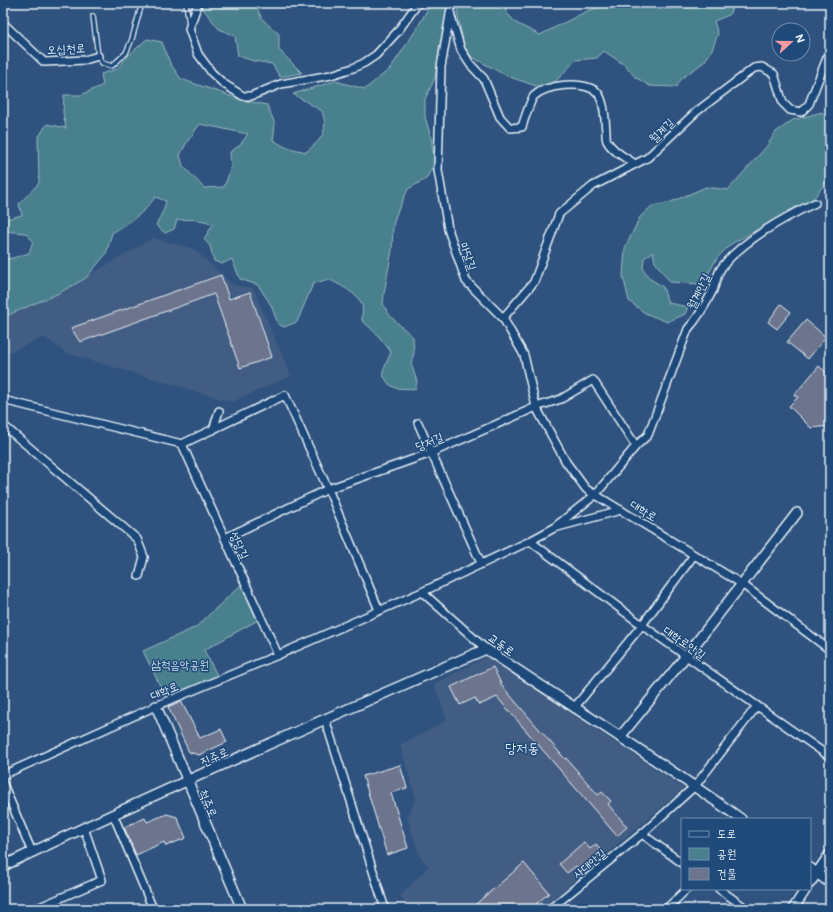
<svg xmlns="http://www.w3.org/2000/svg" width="833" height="912" font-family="Mali,'Poor Story',sans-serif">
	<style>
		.built { fill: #425d83 }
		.green { fill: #4a808d; stroke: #99b8c2; fill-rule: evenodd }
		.building { fill: #6d758e; stroke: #e8f1f8 }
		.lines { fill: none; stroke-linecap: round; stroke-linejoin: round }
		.service-casing { stroke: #e8f1f8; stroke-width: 6 }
		.minor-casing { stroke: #e8f1f8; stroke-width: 10 }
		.tertiary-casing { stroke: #e8f1f8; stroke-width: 12 }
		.service { stroke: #1f4a7a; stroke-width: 3.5 }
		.minor { stroke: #1f4a7a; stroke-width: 7 }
		.tertiary { stroke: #1f4a7a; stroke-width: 9 }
		.labels { text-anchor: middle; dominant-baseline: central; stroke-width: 3; stroke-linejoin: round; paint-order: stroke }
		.street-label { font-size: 12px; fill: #e8f1f8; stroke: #1f4a7a }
		.park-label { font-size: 12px; fill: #d0e0e8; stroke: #1f4a7a }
		.quarter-label { font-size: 14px; fill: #e8f1f8; stroke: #1f4a7a }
	</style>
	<rect width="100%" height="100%" fill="#2f537e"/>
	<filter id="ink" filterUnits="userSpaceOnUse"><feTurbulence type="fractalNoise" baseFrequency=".025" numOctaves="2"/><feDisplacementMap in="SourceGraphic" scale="8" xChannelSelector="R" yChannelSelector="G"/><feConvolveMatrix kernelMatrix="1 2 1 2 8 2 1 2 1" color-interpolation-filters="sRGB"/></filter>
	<g filter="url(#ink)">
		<!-- built -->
		<g class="built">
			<polygon points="153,238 194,249 233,285 253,288 291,376 232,402 66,353 44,337 3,355 3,314 8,315 57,294"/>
			<polygon points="486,657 684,788 541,909 411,909 400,896 429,866 420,857 407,817 416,798 400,745 447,720 434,684"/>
		</g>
		<!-- green -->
		<g class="green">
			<path d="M201,3H257C257,18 269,25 279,34V50L302,73L280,77L272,64L254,61L238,56L235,36L219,29L200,5Z"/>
			<path d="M431,3H449L440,43L435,78L425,99V117L431,137L435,162L426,179L408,189L396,215L393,226L392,250L384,293L383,304L390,316L413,337L414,353L411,363L417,382L415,389L395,388L389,384L384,377L383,371L391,352C382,340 374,330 362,321C362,316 363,310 362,305C359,294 338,284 328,279L313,284L297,322L284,327L278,324L271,305L258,285L240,279L232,259L222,264L214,261L210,246L204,239L213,224C201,219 190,219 177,220L174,229L165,233L156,225L164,209L166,201L155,197C145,213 128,223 112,233L106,254L86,278L57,294L8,315L3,314V259L13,258L29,253L33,241L25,233L3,231V220L22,215L19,204L39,183L38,138L47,124L66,128L63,113L64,95H81L103,85L101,74L117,69L129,55L147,39L162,42L170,63L181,79L242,100L267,105L275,124L273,140L285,147L306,152C322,139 329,132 322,111L293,94L335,81L365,89L390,69L416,30ZM200,124L248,134L240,145L230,152L231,168L224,187L204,188L183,166L180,155L187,142Z"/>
			<polygon points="460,3 506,3 506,12 516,23 540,35 587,11 614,3 648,3 665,9 693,6 703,3 719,3 733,6 729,15 714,21 718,34 711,52 704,62 682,78 676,87 650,86 635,77 626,66 604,51 597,58 576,60 553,84 536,86 507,76 472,57 464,46 457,12"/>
			<polygon points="822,112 828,120 825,143 830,147 830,177 813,199 731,244 717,258 706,278 700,284 670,282 655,262 653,252 644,258 643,268 649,278 663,287 668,303 688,307 685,314 667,322 645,313 629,301 623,276 625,248 640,217 652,206 671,202 706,187 728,190 767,146 776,132 793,120"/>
			<polygon points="242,584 258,620 204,650 218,677 166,698 143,651 196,627"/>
		</g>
		<!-- building -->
		<g class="building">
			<polygon points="221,275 229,299 250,292 272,357 240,368 214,294 80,342 71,328"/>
			<polygon points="781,304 791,312 777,329 768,322"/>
			<polygon points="806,320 826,337 808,359 787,342"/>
			<polygon points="819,366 830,376 830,426 811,428 789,406 798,397 794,395"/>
			<polygon points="493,667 502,686 565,759 566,758 598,795 602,792 611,801 608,804 627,827 617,836 497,697 479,705 475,698 460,705 451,687"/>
			<polygon points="181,701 200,738 221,729 227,742 199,755 189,752 168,707"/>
			<polygon points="400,765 407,788 391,793 408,848 387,855 363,776"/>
			<polygon points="167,814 177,817 186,838 166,846 164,842 136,855 124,827 145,818 147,822"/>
			<polygon points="584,842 590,849 596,844 603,853 581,872 576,866 567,873 559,864"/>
			<polygon points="524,863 549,893 530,909 470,909"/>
		</g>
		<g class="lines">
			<defs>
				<g id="service">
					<polyline points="186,3 189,25"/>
					<polyline points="93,16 98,56 102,63 112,66 126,53 132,39 142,3"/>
				</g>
				<g id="minor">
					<polyline points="198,3 189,29 198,54 212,73 224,84 243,96 251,96 281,84 331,75 353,68 364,63 376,55 398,31 418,3"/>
					<polyline points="452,3 441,67 438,170 448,229 466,281 503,318 524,355 536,407 566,462 586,489 742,584 830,650"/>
					<path d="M450,13L461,50L470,64L484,79L500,117L510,128L522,127C524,120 531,99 534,96C547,84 582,81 596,91C605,99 605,121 606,132C606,135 606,139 607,141C612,151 626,158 635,164"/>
					<polyline points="3,23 44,62 85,60 98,56"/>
					<polyline points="503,318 534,282 559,214 593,186 647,158 696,112 754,68 762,67 774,74 783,103 790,110 801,112 809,104 830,50"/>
					<polyline points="3,400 182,444 278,655"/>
					<polyline points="418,423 481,563"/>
					<polyline points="3,425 137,539 144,557 139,576"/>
					<polyline points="213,430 219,411"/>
					<polyline points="182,444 285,395 328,489 379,610"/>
					<path d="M636,446L648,435L688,329C699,317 706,304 713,290C716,283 717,273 722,267C742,241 785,217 815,203"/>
					<polyline points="225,538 328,489 431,453 536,407 561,399 593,380 636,446 595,495 556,526"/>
					<polyline points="530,541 642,625 830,757"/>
					<polyline points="422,592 486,649"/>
					<polyline points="574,708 642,625 694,555"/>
					<polyline points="325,719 385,909"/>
					<polyline points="3,775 156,706 278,655 422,592 530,541 554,528 621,510"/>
					<polyline points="3,784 32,852"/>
					<polyline points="113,814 153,909"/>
					<polyline points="642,834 682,863"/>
					<polyline points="719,889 747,909"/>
					<polyline points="35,909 102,880 84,828"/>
					<polyline points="550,909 642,834 695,786 757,706"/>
					<polyline points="666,909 687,889"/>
				</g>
				<g id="tertiary">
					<polyline points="156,706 242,909"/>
					<polyline points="620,737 686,656 797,513"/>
					<path d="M3,866C162,790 324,719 486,649C570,706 658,759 741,819"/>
					<polyline points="810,868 830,883"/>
					<polyline points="810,883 830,854"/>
					<polyline points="793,909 806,889"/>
				</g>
			</defs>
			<!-- service casing -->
			<use href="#service" class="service-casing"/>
			<!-- minor casing -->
			<use href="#minor" class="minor-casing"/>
			<!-- tertiary casing -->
			<use href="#tertiary" class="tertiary-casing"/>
			<!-- service -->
			<use href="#service" class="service"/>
			<!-- minor -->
			<use href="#minor" class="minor"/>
			<!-- tertiary -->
			<use href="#tertiary" class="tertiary"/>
		</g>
	</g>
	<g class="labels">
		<!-- street labels -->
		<g class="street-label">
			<text transform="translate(66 48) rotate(-3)">오십천로</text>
			<text transform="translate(661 130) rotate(-44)">월계길</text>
			<text transform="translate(469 256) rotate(71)">마달길</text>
			<text transform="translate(698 291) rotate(-64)">월계안길</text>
			<text transform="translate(429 441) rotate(-22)">당저길</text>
			<text transform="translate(644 510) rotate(31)">대학로</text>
			<text transform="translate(240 545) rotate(66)">성당길</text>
			<text transform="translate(685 642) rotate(35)">대학로안길</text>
			<text transform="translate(502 644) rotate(36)">교동로</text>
			<text transform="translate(164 690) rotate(-23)">대학로</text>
			<text transform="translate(214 756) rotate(-24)">진주로</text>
			<text transform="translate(209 803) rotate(67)">척주로</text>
			<text transform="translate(589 863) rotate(-39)">사대안길</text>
		</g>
		<!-- park labels -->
		<g class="park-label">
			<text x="180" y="664">삼척음악공원</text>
		</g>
		<!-- quarter labels -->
		<g class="quarter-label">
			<text x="522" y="747">당저동</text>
		</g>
	</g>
	<!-- margin -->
	<rect width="833" height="912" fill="none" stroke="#1f4a7a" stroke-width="16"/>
	<rect x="8" y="8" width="817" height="896" fill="none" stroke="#e8f1f8" stroke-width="1.5" filter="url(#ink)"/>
	<!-- legend -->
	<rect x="681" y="818" width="130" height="72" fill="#1f4a7a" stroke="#6f8dac"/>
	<rect x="689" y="831" width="20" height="6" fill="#1f4a7a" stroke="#6f8dac"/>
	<text x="717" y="838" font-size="12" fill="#e8f1f8">도로</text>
	<rect x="689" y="848" width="20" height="12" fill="#4a808d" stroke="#6f8dac"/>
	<text x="717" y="858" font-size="12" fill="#e8f1f8">공원</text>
	<rect x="689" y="868" width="20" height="12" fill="#6d758e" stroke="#6f8dac"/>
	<text x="717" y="878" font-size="12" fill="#e8f1f8">건물</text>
	<!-- north arrow -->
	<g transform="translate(791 42) rotate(69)"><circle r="19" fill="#1f4a7a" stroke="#6f8dac"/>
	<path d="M0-3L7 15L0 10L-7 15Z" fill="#ff9aa2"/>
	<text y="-6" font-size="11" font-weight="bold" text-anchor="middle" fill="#e8f1f8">N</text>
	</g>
</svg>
